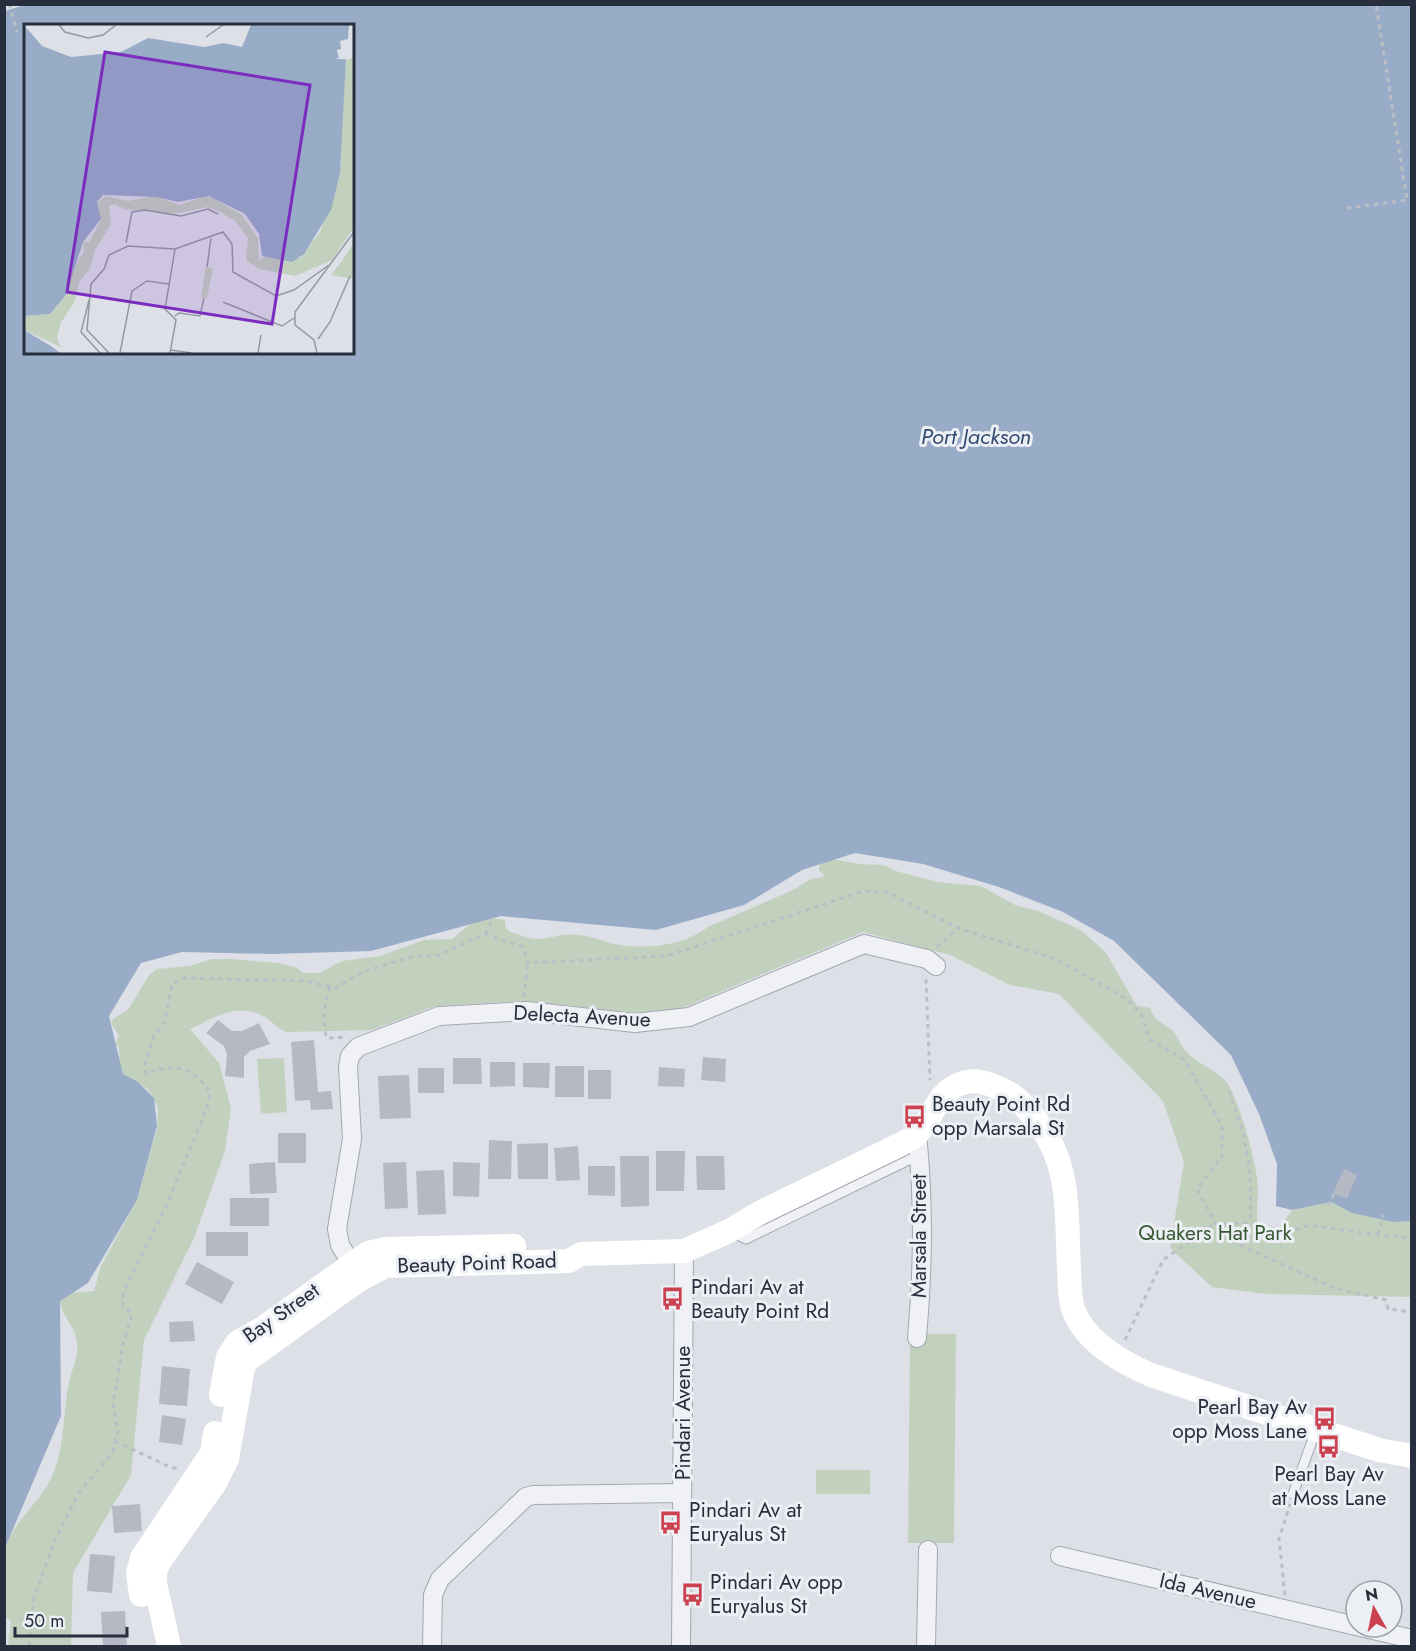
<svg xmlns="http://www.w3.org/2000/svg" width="1416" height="1651" font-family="Jost,sans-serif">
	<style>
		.green { fill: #c2d1be }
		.water { fill: #98acc7; fill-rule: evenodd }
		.building { fill: #b4b9c3 }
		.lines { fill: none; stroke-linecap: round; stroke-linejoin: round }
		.lane-casing { stroke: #a3a7b1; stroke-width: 11 }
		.street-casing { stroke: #a3a7b1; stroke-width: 20 }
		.path { stroke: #bbbec5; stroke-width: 3; stroke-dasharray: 4.5 4.5; stroke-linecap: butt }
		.lane { stroke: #eff1f5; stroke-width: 9 }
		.street { stroke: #eff1f5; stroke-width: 18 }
		.secondary { stroke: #fff; stroke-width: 24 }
		.labels { text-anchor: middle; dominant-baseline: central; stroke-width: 6; stroke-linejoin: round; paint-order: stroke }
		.street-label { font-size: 21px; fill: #272e3d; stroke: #eceff4 }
		.poi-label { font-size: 21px; fill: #272e3d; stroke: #eceff4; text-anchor: start }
		.park-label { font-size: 21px; fill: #395934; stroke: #eceff4 }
		.water-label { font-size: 22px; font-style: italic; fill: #314b70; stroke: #eceff4 }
		.inset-road { fill: none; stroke: #9499a3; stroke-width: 1.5 }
		.view { fill: #7b2cbf; fill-opacity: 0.15; stroke: #7b2cbf; stroke-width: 3 }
		.inset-edge { fill: none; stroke: #272e3d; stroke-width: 3 }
	</style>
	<rect width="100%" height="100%" fill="#dde0e7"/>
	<!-- green -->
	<g class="green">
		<path d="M831,859L860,864L884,865L896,871L937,882L981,886L1015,905L1038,911L1081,930L1106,953L1137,1006L1150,1008C1154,1019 1159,1021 1168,1027C1176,1032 1179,1042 1184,1049C1193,1062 1216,1069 1227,1083C1239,1098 1260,1173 1258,1192C1257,1207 1256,1222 1259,1238L1262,1240L1273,1237L1292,1210L1331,1202L1352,1213L1393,1222L1411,1221V1297L1266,1294L1212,1287L1170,1248L1184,1162L1163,1101L1059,994L1010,985L950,955L863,932L682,1008L637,1013L525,1001L435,1006L372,1030L287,1032C278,1029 272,1021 263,1016C237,1002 214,1018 190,1029L219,1063L231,1108L225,1151L194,1238L144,1340L131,1475L73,1573L71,1646H8L11,1621L5,1617C5,1603 1,1559 5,1548C15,1519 43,1500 54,1472C65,1443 63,1412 69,1382C72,1369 79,1356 77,1342C75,1325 61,1316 60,1301L68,1293L94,1291L101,1266L137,1200L157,1129L158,1108L152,1095L145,1087L123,1074L120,1065L119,1047L115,1044L119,1036L111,1023L113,1019L128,1010L149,975L157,969L190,966L211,959H231L278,963L295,967L304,973H319L342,961L380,956L424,940L452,939L469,925L487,917L505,920C505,932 509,931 519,935C543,945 555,932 578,935C591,936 602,941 614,944C644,950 684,946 708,927L793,890L811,879L823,877L824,874L819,871V863Z"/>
		<polygon points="284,1058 287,1112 261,1114 257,1059"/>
		<polygon points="910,1334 956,1334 954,1543 908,1543"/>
		<rect x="816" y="1470" width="54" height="24"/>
	</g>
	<!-- water -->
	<path class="water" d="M28,4L1411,5V1221L1393,1222L1352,1213L1331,1202L1292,1210L1276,1206L1277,1164L1259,1114L1231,1055L1114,941L1063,912L999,887L923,864L855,853L802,870L744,905L656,930L501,916L371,951L271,954L182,952L141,963L109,1016L123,1074L138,1082L154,1098L157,1126L137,1200L88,1283L60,1301L61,1416L5,1548V11ZM26,26H352V352H26Z"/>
	<!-- building -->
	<g class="building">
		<polygon points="218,1020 232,1031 242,1031 259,1023 270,1044 250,1051 244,1057 244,1078 225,1076 227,1054 224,1046 206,1033"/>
		<polygon points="314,1040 318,1092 331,1091 333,1109 311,1110 310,1100 295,1101 291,1042"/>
		<polygon points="703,1057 726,1059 725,1082 701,1080"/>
		<polygon points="453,1058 481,1058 482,1084 453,1084"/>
		<polygon points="490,1062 515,1062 515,1086 490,1087"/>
		<polygon points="523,1063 550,1063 549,1088 523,1087"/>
		<rect x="555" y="1066" width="29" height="31"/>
		<polygon points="659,1067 685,1069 684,1087 658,1086"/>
		<rect x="418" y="1068" width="26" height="25"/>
		<rect x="588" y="1070" width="23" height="29"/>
		<polygon points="409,1075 411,1118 380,1119 378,1076"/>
		<rect x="278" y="1133" width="28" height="30"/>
		<polygon points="489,1140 512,1141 511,1179 488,1179"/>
		<polygon points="548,1143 548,1179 518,1179 517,1144"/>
		<polygon points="578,1146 580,1180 556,1181 554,1148"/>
		<polygon points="656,1151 685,1151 684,1191 656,1191"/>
		<polygon points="620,1156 649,1156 649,1206 621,1207"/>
		<polygon points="696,1156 724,1156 725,1190 697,1190"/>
		<polygon points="275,1162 277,1193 250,1194 249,1164"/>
		<polygon points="406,1162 408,1208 385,1209 383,1163"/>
		<polygon points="453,1162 480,1163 479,1197 453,1196"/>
		<polygon points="588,1166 615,1166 615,1196 588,1195"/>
		<polygon points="1344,1169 1357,1175 1347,1199 1333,1193"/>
		<polygon points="444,1170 446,1214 418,1215 416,1171"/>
		<rect x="230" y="1198" width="39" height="28"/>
		<rect x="206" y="1232" width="42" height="24"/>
		<polygon points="197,1262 234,1282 222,1304 185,1284"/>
		<polygon points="193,1321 195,1341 170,1342 169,1322"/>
		<polygon points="162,1366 190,1369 187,1406 159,1404"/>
		<polygon points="162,1415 186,1419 182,1445 159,1442"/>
		<polygon points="140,1504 142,1531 114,1533 112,1506"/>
		<polygon points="90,1554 115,1556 112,1593 87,1591"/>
		<polygon points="125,1611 127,1646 103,1646 101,1612"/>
	</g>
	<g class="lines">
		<defs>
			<g id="lane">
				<polyline points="732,1232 746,1239 919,1155"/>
				<polyline points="1293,1494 1316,1430"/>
			</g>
			<g id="street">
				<path d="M917,1134C924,1201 923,1271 917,1338"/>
				<polyline points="351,1263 340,1245 337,1229 352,1139 348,1067 350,1056 358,1047 439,1016 527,1011 635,1023 689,1017 864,944 927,959 936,966"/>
				<polyline points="1060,1556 1356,1626"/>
				<polyline points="1360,1627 1412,1639"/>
				<polyline points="432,1646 433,1595 440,1579 526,1497 533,1495 682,1493"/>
				<polyline points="681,1646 684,1251"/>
				<polyline points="926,1646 928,1550"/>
			</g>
		</defs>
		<!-- lane casing -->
		<use href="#lane" class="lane-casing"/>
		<!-- street casing -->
		<use href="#street" class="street-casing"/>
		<!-- path -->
		<g class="path">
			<polyline points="9,4 17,32"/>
			<polyline points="1347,208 1407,200 1376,4"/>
			<polyline points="485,934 491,923"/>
			<polyline points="937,947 958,928"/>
			<polyline points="926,979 930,1080"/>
			<path d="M330,987C325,1005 321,1020 327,1038L345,1037"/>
			<polyline points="524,997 528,963"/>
			<polyline points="1229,1091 1243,1132 1250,1171 1251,1223"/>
			<polyline points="1328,1206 1334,1194"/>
			<polyline points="1378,1235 1383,1215"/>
			<polyline points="1125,1340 1163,1260 1214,1224 1251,1223 1287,1232 1308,1226 1316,1226 1378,1235 1412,1238"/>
			<polyline points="115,1441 170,1467 179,1469"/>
			<polyline points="1285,1595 1279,1539 1290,1504"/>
			<path d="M29,1646L34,1598L55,1540L78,1494L113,1452L118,1431L113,1404L123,1344L132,1314L123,1305V1293L167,1204L207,1108L210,1092C193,1067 173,1062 146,1074L145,1065L154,1035L165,1022L172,984L184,978L307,981L336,988L362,972L411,957L439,955L485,934L523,947L528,963L667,956L864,891L887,892L958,928L1056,959L1127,999L1141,1014L1149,1039L1185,1060L1222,1126V1156L1197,1189L1223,1237L1334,1288L1386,1300L1388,1309L1412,1312"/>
		</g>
		<!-- lane -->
		<use href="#lane" class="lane"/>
		<!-- street -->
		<use href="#street" class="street"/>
		<!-- secondary -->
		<g class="secondary">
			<polyline points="221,1395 228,1357 238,1342 263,1328 368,1253 386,1249 514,1246"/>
			<polyline points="141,1595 138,1573 142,1558 212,1453 215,1433"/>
			<path d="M169,1646L155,1583V1573L159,1562L215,1483L227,1459L243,1368L246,1361L343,1291L364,1277L386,1266L569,1261L581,1254L684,1251L729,1231L761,1212L897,1146C903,1143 911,1139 916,1135C932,1120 937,1092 960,1084C977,1077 992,1085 1007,1092C1020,1099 1031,1113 1039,1124C1072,1168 1066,1217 1069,1268C1070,1281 1069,1297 1073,1309C1085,1342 1121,1362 1151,1375L1379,1450L1412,1456"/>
		</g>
	</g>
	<!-- icons -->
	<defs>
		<symbol id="bus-bare" viewBox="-9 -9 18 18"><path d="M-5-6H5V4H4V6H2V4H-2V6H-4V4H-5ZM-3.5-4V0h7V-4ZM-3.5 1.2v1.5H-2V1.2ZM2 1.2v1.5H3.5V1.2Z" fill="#cc4150" stroke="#eceff4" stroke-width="2.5" paint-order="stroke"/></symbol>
	</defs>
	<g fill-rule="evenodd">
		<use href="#bus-bare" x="898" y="1100" width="33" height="33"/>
		<use href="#bus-bare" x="656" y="1282" width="33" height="33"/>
		<use href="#bus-bare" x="1308" y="1402" width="33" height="33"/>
		<use href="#bus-bare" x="1312" y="1430" width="33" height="33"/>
		<use href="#bus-bare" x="654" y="1506" width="33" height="33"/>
		<use href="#bus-bare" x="676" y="1578" width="33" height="33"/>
	</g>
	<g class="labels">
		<!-- street labels -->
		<g class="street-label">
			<text transform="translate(582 1016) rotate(3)">Delecta Avenue</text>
			<text transform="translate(919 1236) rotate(-90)">Marsala Street</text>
			<text transform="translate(477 1263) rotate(-2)">Beauty Point Road</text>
			<text transform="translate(281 1313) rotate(-35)">Bay Street</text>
			<text transform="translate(683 1413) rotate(-90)">Pindari Avenue</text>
			<text transform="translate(1208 1591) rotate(13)">Ida Avenue</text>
		</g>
		<!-- poi labels -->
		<g class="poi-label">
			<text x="932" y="1104">Beauty Point Rd<tspan x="932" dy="24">opp Marsala St</tspan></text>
			<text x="691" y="1287">Pindari Av at<tspan x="691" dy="24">Beauty Point Rd</tspan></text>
			<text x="1307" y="1407" text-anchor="end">Pearl Bay Av<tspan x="1307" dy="24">opp Moss Lane</tspan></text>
			<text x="1329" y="1474" text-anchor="middle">Pearl Bay Av<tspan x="1329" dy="24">at Moss Lane</tspan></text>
			<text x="689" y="1510">Pindari Av at<tspan x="689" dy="24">Euryalus St</tspan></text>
			<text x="710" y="1582">Pindari Av opp<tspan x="710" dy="24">Euryalus St</tspan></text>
		</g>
		<!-- park labels -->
		<g class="park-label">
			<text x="1215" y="1233">Quakers Hat Park</text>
		</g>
		<!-- water labels -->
		<g class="water-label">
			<text x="976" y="436">Port Jackson</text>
		</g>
	</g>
	<!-- overview -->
	<g transform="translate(24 24)">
		<rect width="330" height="330" fill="#dde0e7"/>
		<path d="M330,33V203L308,236L271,252L235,245L222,236L224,214L211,197L196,188L184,183L150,190L99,185L91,180L85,182L87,200L71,226L66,245L55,258L51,277L36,300L33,315L37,323L0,306V292L26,290L42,271L45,254L60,227L59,218H65L77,196L73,179L81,172L104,177L130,172L156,181L181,172L189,174L218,191L234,214L235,237L240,233L276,234L296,208L316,149L321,37ZM330,218V255L307,251L318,237ZM182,243L189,244L183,274L177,273Z" fill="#c2d1be"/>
		<path d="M0,1L18,22L47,33L97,28L124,14L180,23L200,19L218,23L227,1H325L324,15L316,17L317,25L313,26L315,34L311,35H322L316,149L307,186L280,230L268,238L238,232L235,210L221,190L185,172L154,178L132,173L79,171L73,178L77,195L59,218L42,271L26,290L0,292ZM0,306L27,322L36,329H0Z" fill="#98acc7"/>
		<path class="inset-road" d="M35,1L41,8L64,14L79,11L92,1M182,13L199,1M102,219L108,188L121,186L157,192L184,185L194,190M183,243L187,214M65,276L57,308L76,329M199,278L258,302L270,294M151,292L155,289L176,292L180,274M294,315L306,298L326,252M147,326L167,329M85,329L63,306L67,260L80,245L85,231L104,222L151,225L199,208L208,220L209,248L252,272L270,266L305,241M96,329L108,267L123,257L145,260M146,329L152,296L141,285L151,225M234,329L237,311M293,329L290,316L271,301V288L330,208"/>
		<path class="view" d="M81,28L286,61L248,300L43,268Z"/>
		<rect width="330" height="330" class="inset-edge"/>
	</g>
	<!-- border -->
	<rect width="1416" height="1651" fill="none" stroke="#272e3d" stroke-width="12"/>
	<!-- north arrow -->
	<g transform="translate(1374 1609) rotate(351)"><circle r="28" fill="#eceff4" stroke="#9da2ab" stroke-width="1.5"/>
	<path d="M0-4.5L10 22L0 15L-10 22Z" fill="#cc4150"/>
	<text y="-9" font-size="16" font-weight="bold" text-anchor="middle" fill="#272e3d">N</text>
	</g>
	<!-- scale -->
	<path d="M15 1627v9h112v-9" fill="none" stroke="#272e3d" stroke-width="3"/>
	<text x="24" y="1627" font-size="18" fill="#272e3d" stroke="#eceff4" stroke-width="4.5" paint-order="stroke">50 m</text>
</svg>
